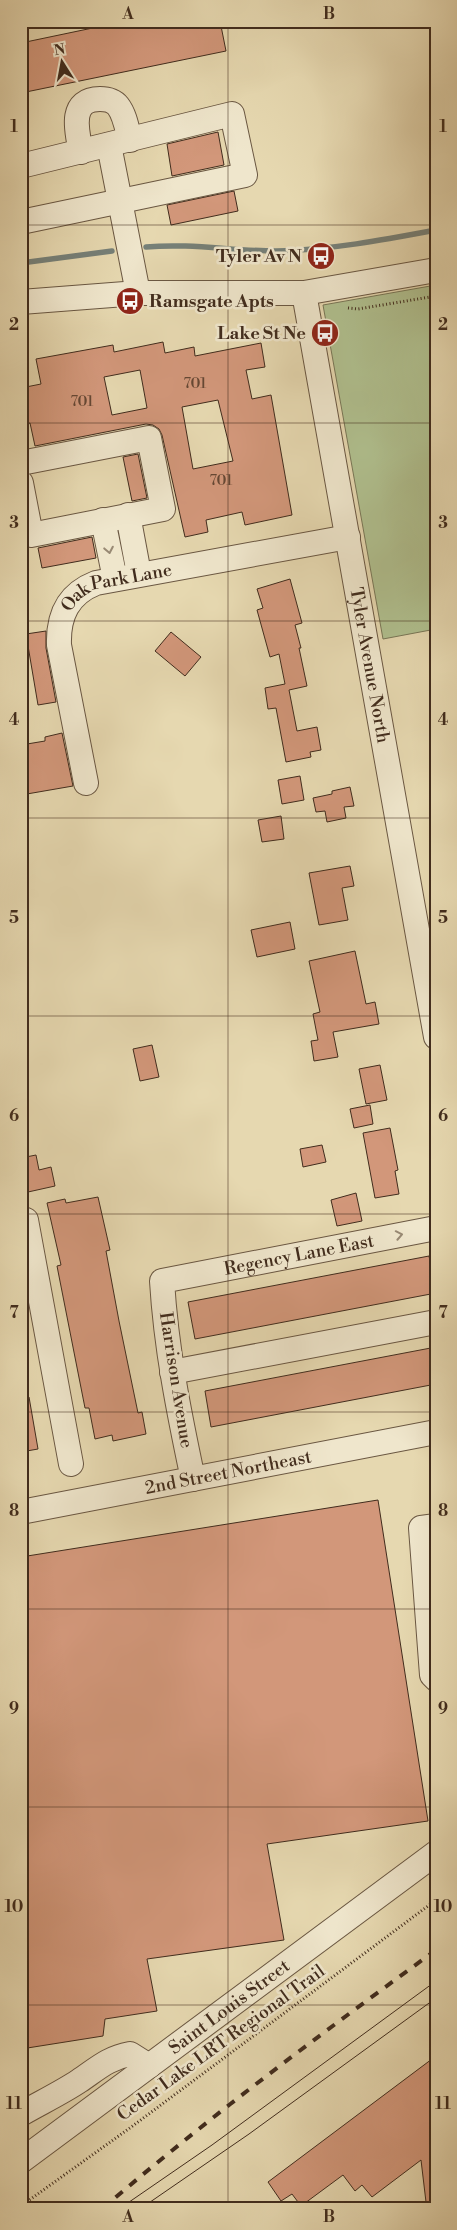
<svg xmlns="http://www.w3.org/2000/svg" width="457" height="2230" font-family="'Libre Bodoni',serif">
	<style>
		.green { fill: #b0c08f; stroke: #787656 }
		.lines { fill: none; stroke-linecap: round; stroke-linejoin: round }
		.stream { stroke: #768078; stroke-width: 5.5 }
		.building { fill: #d2977a; stroke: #412c1d; fill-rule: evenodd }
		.minor-casing { stroke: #6a5742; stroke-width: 26 }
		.path { stroke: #412c1d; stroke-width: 3; stroke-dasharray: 1 2.5; stroke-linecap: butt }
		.minor { stroke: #efe6cc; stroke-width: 24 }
		.tram { stroke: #412c1d; stroke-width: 1 }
		.rail { stroke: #412c1d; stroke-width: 4; stroke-dasharray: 9 9; stroke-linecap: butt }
		.oneway { stroke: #988974 }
		.grid { fill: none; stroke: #412c1d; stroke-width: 1; stroke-opacity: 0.55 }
		.labels { text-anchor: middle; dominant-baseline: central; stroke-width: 5; stroke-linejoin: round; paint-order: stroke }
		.number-label { font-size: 15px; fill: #654734 }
		.poi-label { font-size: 18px; font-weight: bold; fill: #412c1d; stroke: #efe6cc; text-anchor: end }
		.street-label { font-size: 18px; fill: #412c1d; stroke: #efe6cc }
		.neatline { fill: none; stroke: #412c1d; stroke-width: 2 }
		.grid-label { font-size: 16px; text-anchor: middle; font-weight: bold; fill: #412c1d }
	</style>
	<rect width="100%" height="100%" fill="#e6d8b0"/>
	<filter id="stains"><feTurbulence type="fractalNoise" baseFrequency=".004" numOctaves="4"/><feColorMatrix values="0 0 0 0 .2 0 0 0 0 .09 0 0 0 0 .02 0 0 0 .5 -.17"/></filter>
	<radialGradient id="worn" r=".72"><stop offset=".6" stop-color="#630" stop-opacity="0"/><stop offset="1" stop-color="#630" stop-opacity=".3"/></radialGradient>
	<!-- green -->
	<polygon class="green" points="436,285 436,629 383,639 323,305"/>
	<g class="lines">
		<!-- stream -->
		<g class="stream">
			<path d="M146,247C191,243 232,251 276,251C330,250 383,240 436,230"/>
			<polyline points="21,263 112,251"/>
		</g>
	</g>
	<!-- building -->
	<g class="building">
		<polygon points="126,21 220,21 226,51 21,93 21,43"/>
		<polygon points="218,132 224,165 172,176 167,144"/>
		<polygon points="234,191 238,211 171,225 167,205"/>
		<path d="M163,342L165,353L194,347L195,356L261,343L265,367L246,370L252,399L271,395L292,515L245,525L242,512L206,520L208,532L185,537L162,435L159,429L153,425L146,424L35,446L30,423L21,425V388L41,384L36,359L113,345L114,352ZM140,370L147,408L112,415L104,377ZM218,400L233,461L193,469L182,407Z"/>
		<polygon points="138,454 147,498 132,501 123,457"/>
		<polygon points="92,537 96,558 42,568 38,548"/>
		<polygon points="290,579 302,623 295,625 301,648 299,648 307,686 289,690 297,731 317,727 321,750 310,752 311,757 286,762 276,708 268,709 265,688 285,684 279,654 270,657 257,610 263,608 257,589"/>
		<polygon points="46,631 46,648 56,702 38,705 26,634"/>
		<polygon points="171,632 201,657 185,676 155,651"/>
		<polygon points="62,733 73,786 21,795 21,745 45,741 45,737"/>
		<polygon points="300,776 304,800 282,804 278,780"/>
		<polygon points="350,787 354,806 344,807 346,818 327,822 325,811 316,812 313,798 332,794 332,791"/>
		<polygon points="281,816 284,839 262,842 258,820"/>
		<polygon points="350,866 354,886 342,888 348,920 319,925 309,873"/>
		<polygon points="290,922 295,949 257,957 251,930"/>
		<polygon points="355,951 366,1004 375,1002 379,1024 333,1032 338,1057 314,1061 311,1041 318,1040 313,1014 320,1012 309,961"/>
		<polygon points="152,1045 159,1077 140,1081 133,1049"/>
		<polygon points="380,1065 387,1100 366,1104 359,1069"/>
		<polygon points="370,1105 373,1124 354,1128 350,1109"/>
		<polygon points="390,1128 398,1170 395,1171 399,1194 375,1198 363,1133"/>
		<polygon points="322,1145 326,1162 303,1167 300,1149"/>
		<polygon points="36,1155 39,1170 51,1167 55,1186 28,1192 21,1158"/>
		<polygon points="356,1193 362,1221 337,1226 331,1200"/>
		<polygon points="98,1197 110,1250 106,1251 119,1321 138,1413 142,1412 146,1434 113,1441 112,1435 95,1439 89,1408 85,1408 57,1266 61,1265 47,1203 65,1199 66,1203"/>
		<polygon points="429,1256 436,1293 195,1339 188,1302"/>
		<polygon points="436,1347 436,1384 211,1427 205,1391"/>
		<polygon points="29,1397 38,1449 21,1452 21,1398"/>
		<polygon points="378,1500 428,1821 267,1844 284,1940 147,1959 157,2011 105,2019 103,2036 21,2049 21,1557"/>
		<polygon points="436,2056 436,2201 426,2202 421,2160 372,2197 362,2185 355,2191 343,2175 301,2206 292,2194 281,2201 268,2182"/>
	</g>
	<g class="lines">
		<defs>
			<g id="minor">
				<polyline points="109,145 138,293"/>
				<path d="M81,152C77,132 68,99 100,99C107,99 114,101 118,106C125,115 127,129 130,140"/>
				<polyline points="21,166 232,114 245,175 21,222"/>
				<path id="s1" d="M304,293L436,1037"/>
				<polyline points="21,302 138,293 304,293 436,270"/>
				<polyline points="21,463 149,438 163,509 31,535 21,483"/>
				<polyline points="128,515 139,574"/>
				<polyline points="103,520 115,579"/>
				<path id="s2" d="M86,783L59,645C58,616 68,594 96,583L348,537"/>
				<polyline points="21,1221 26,1220 71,1464"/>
				<polyline points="172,1372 436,1322"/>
				<path id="s3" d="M193,1479C179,1413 166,1348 162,1281L436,1228"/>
				<path id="s4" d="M21,1512L436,1432"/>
				<polyline points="436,1526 421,1528 432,1675 436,1679"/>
				<path d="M21,2114C40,2103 61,2093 79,2081C97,2069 108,2058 130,2054L149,2066"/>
				<path id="s5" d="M21,2161L436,1853"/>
			</g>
		</defs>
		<!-- minor casing -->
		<use href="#minor" class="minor-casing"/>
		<!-- path -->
		<g class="path">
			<polyline points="348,308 358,309 436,296"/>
			<polyline points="21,2206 134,2125 436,1900"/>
		</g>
		<!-- minor -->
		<use href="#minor" class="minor"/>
		<!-- tram -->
		<g class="tram">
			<polyline points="119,2209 212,2145 436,1981"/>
			<polyline points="140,2209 249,2134 436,1998"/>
		</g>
		<!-- rail -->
		<path class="rail" d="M102,2209C209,2117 322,2033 436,1950"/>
	</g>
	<!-- one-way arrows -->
	<defs><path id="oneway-chevron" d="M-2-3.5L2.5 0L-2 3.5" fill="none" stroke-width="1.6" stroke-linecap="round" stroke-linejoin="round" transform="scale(1.25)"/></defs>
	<g class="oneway">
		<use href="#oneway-chevron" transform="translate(109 550) rotate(79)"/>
		<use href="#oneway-chevron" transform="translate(399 1235) rotate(-11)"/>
	</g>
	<!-- grid -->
	<path class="grid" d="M228,21V2209M21,225H436M21,423H436M21,621H436M21,818H436M21,1016H436M21,1214H436M21,1412H436M21,1609H436M21,1807H436M21,2005H436"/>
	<!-- icons -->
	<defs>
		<symbol id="bus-disc" viewBox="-11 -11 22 22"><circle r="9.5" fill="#8f2418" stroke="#efe6cc"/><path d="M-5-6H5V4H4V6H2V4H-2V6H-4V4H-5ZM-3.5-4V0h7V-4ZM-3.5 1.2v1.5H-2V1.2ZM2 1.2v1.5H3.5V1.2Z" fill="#fff"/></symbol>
	</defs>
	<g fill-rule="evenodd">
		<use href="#bus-disc" x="305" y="240" width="32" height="32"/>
		<use href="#bus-disc" x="114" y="285" width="32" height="32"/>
		<use href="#bus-disc" x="309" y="317" width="32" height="32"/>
	</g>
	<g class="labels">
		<!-- number labels -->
		<g class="number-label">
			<text x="195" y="383">701</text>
			<text x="82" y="401">701</text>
			<text x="221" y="480">701</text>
		</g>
		<!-- poi labels -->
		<g class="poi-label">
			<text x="302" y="256">Tyler Av N</text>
			<text x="149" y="301" text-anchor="start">Ramsgate Apts</text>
			<text x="306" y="333">Lake St Ne</text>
		</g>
		<!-- street labels -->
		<g class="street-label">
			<text stroke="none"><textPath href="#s2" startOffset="236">Oak Park Lane</textPath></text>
			<text stroke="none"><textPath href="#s1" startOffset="378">Tyler Avenue North</textPath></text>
			<text stroke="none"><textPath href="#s3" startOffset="340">Regency Lane East</textPath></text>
			<text transform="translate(176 1380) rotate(81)">Harrison Avenue</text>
			<text stroke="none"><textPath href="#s4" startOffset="211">2nd Street Northeast</textPath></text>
			<text stroke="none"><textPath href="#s5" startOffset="259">Saint Louis Street</textPath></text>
			<text transform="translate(221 2043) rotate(-36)">Cedar Lake LRT Regional Trail</text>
		</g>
	</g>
	<!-- margin -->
	<rect width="457" height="2230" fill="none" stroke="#e6d8b0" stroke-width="55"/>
	<!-- north arrow -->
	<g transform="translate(62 62) rotate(349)" stroke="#efe6cc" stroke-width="4" paint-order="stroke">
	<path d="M0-4L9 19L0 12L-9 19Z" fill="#412c1d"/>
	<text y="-8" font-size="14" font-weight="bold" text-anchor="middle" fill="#412c1d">N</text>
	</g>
	<rect x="28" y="28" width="402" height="2174" class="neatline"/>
	<g class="grid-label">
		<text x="128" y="19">A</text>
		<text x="329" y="19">B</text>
		<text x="14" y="132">1</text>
		<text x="443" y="132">1</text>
		<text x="14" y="330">2</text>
		<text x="443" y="330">2</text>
		<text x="14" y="528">3</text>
		<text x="443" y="528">3</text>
		<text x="14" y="725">4</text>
		<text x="443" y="725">4</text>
		<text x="14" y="923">5</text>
		<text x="443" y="923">5</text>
		<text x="14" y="1121">6</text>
		<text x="443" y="1121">6</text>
		<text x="14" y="1318">7</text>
		<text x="443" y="1318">7</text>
		<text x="14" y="1516">8</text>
		<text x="443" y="1516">8</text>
		<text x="14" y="1714">9</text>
		<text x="443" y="1714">9</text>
		<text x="14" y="1912">10</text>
		<text x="443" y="1912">10</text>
		<text x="14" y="2109">11</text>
		<text x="443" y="2109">11</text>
		<text x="128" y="2222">A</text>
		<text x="329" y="2222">B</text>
	</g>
	<rect width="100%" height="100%" filter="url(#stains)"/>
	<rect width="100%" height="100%" fill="url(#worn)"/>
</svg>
